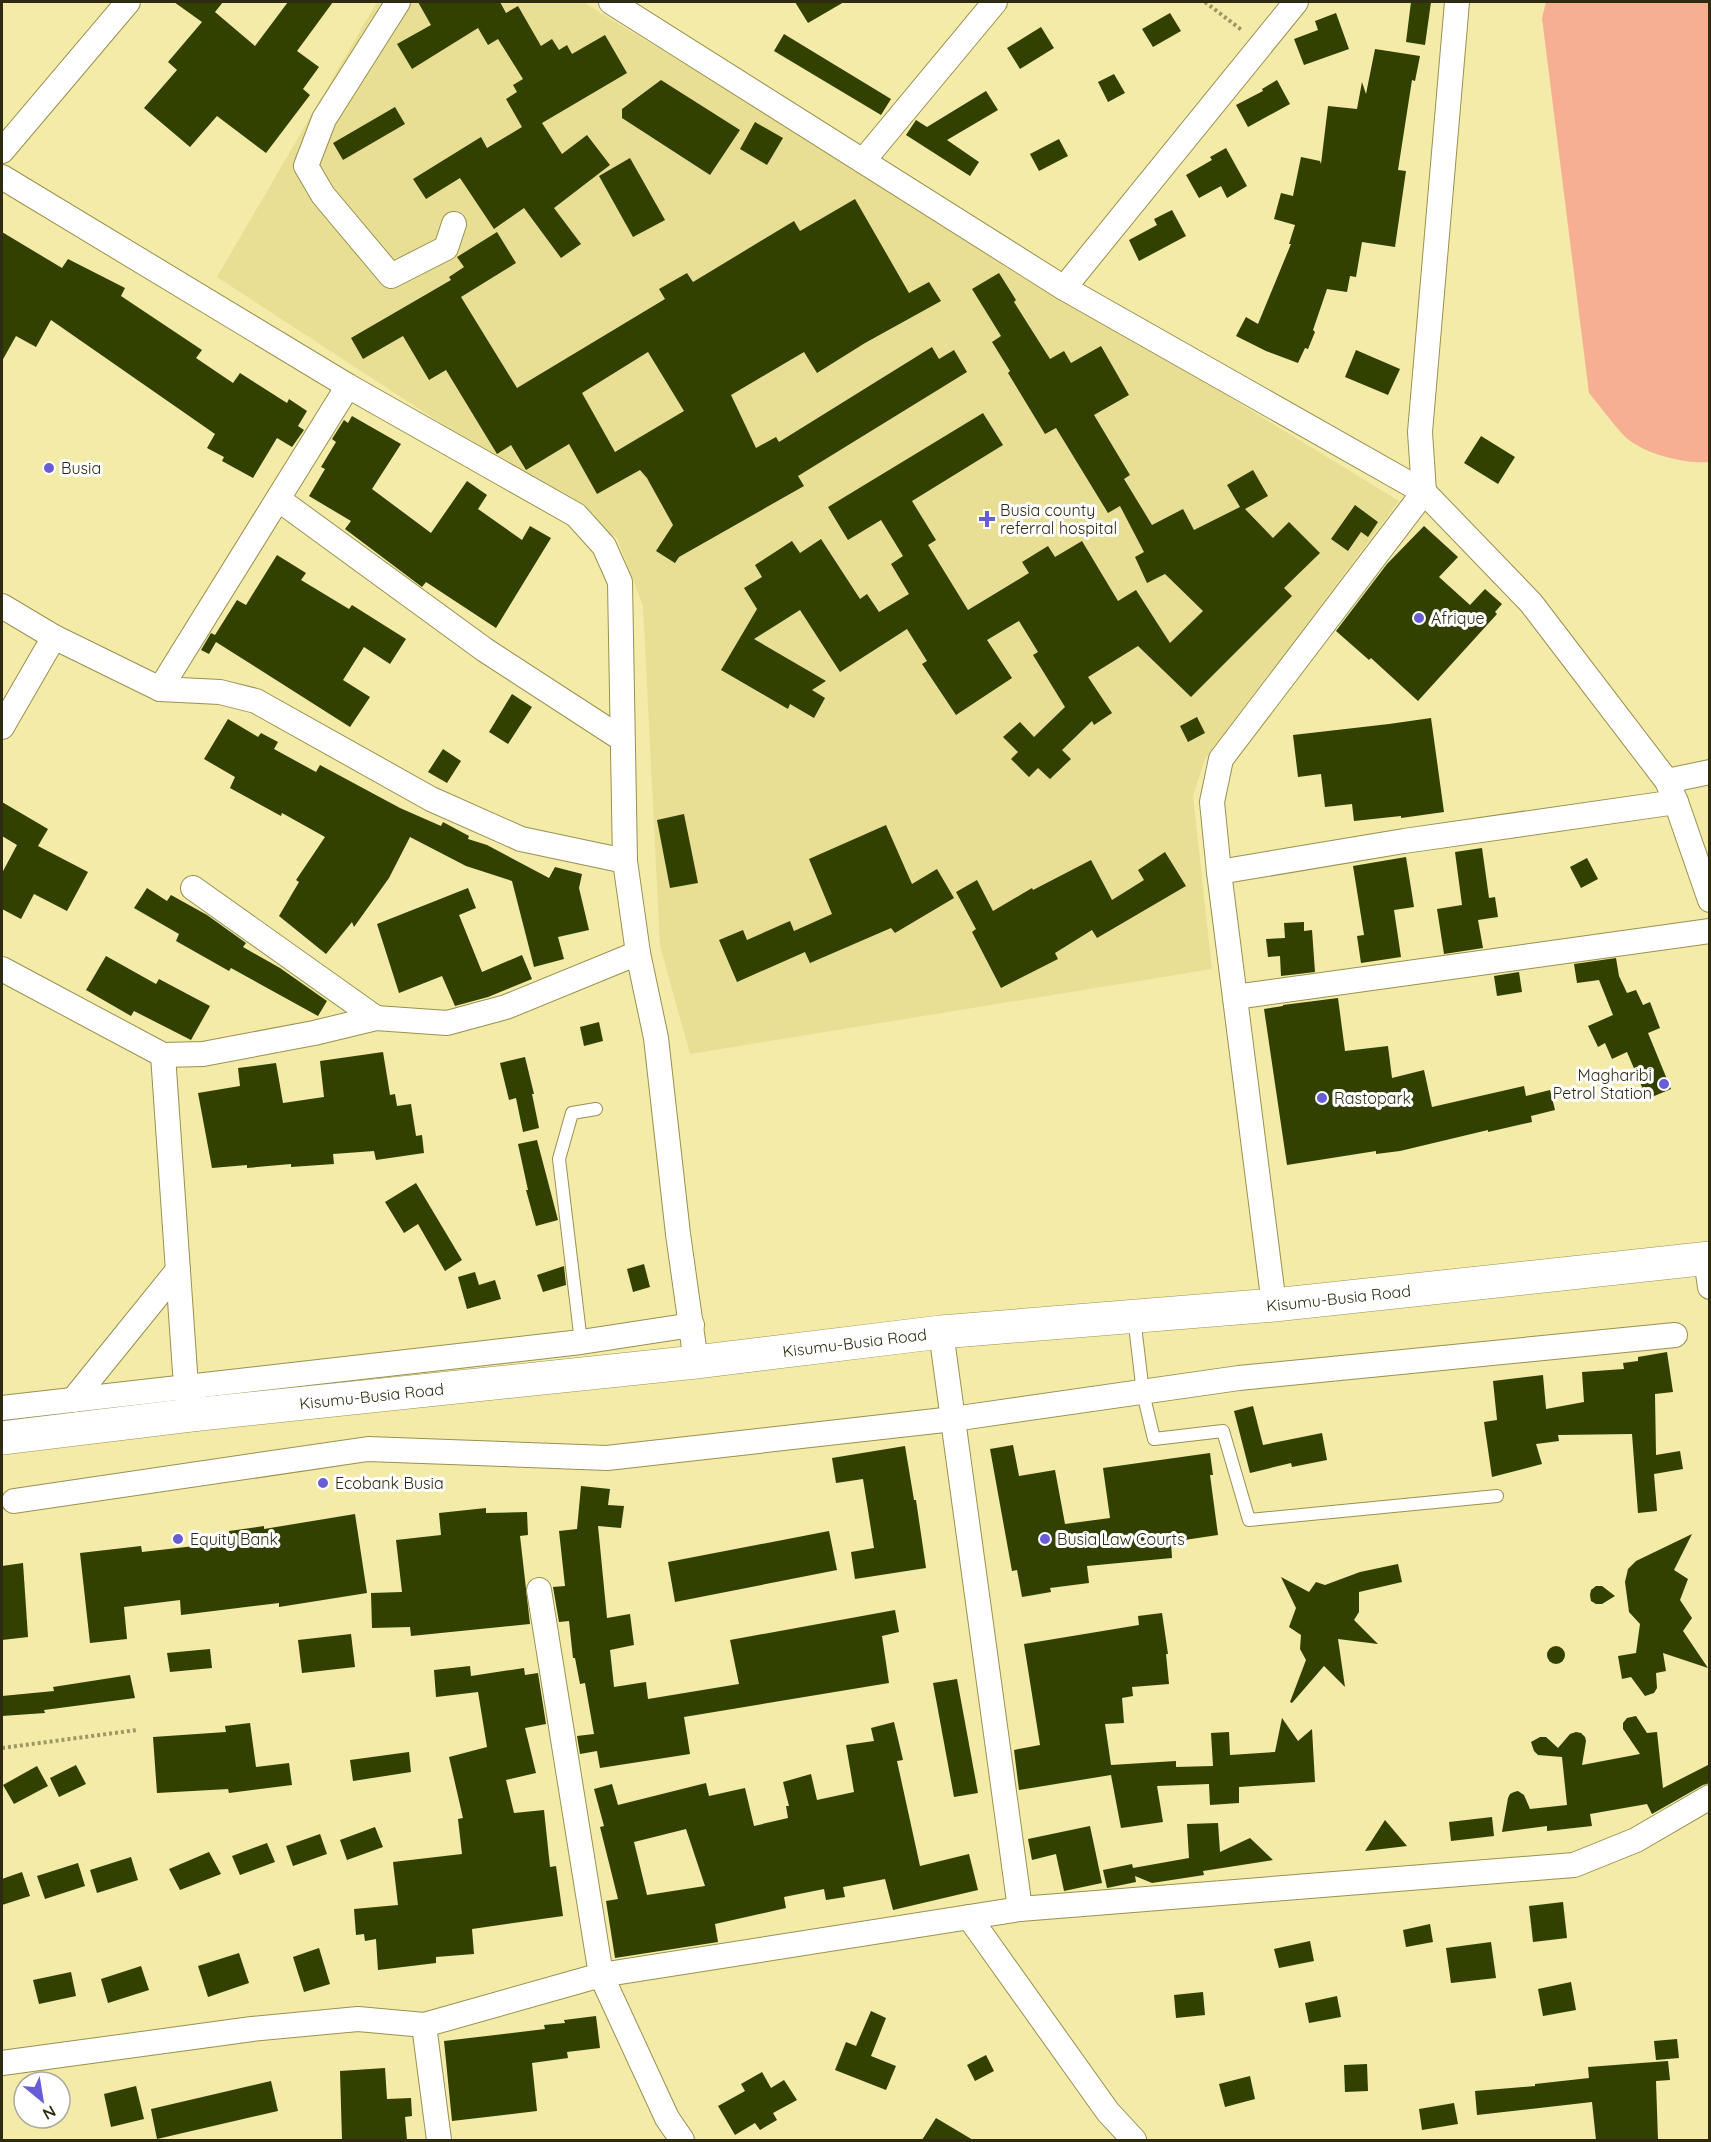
<svg xmlns="http://www.w3.org/2000/svg" width="1711" height="2142" font-family="Quicksand,sans-serif">
	<style>
		.built { fill: #e9df94 }
		.green { fill: #f6af93 }
		.building { fill: #324000; fill-rule: evenodd }
		.lines { fill: none; stroke-linecap: round; stroke-linejoin: round }
		.service-casing { stroke: #999150; stroke-width: 14 }
		.minor-casing { stroke: #999150; stroke-width: 26 }
		.trunk-casing { stroke: #999150; stroke-width: 34 }
		.path { stroke: #9d9765; stroke-width: 4; stroke-dasharray: 3 3; stroke-linecap: butt }
		.service { stroke: #fff; stroke-width: 12 }
		.minor { stroke: #fff; stroke-width: 24 }
		.trunk { stroke: #fff; stroke-width: 33 }
		.poi-dot { fill: #665dd7; stroke: #fff; stroke-width: 2 }
		.labels { text-anchor: middle; dominant-baseline: central; stroke-width: 6; stroke-linejoin: round; paint-order: stroke }
		.poi-label { font-size: 16px; fill: #2e2b10; stroke: #fff; text-anchor: start }
		.street-label { font-size: 16px; fill: #2e2b10; stroke: #fff }
	</style>
	<rect width="100%" height="100%" fill="#f3eba7"/>
	<!-- built -->
	<polygon class="built" points="377,2 583,2 1399,501 1205,759 1193,796 1212,969 690,1054 660,946 643,606 617,538 217,277"/>
	<!-- green -->
	<path class="green" d="M1546,2H1709V462C1686,464 1648,455 1629,440C1618,431 1600,406 1589,393L1542,18Z"/>
	<!-- building -->
	<g class="building">
		<polygon points="174,2 223,2 215,12 255,46 288,2 333,2 297,51 319,67 303,89 310,95 266,153 217,116 190,147 144,108 177,70 168,62 202,22"/>
		<polygon points="418,2 500,2 506,13 518,6 541,46 552,39 559,50 567,45 572,54 605,35 627,73 542,123 562,154 587,135 610,165 554,208 581,244 561,258 524,208 494,229 460,178 426,199 413,179 481,137 487,148 522,127 506,99 517,92 513,85 523,79 498,39 488,45 478,28 412,69 397,44 431,25"/>
		<polygon points="795,2 844,2 808,23"/>
		<polygon points="1411,2 1431,2 1425,45 1406,42"/>
		<polygon points="1170,13 1181,31 1153,47 1142,29"/>
		<polygon points="1336,13 1349,49 1304,65 1294,39 1318,30 1315,21"/>
		<polygon points="1041,27 1054,48 1020,69 1007,48"/>
		<polygon points="784,34 891,99 881,115 774,51"/>
		<polygon points="1375,49 1420,56 1415,81 1412,80 1398,170 1406,171 1395,247 1362,242 1356,277 1350,276 1347,292 1327,289 1313,330 1315,332 1308,349 1305,348 1298,363 1266,351 1236,336 1246,317 1258,324 1291,244 1289,244 1295,225 1274,219 1281,193 1293,196 1301,157 1320,161 1321,164 1328,106 1357,109 1362,82 1366,94"/>
		<polygon points="1114,74 1125,93 1108,102 1098,82"/>
		<polygon points="661,80 740,130 710,175 622,118 622,109"/>
		<polygon points="1277,80 1290,104 1248,127 1236,105 1263,91 1262,89"/>
		<polygon points="986,91 998,110 947,140 979,162 970,176 906,135 916,120 927,127"/>
		<polygon points="395,107 405,124 343,160 333,143"/>
		<polygon points="755,122 783,138 767,165 740,149"/>
		<polygon points="1059,139 1068,156 1039,171 1030,154"/>
		<polygon points="1226,148 1247,186 1227,198 1221,186 1199,198 1186,175 1212,160 1210,157"/>
		<polygon points="630,158 665,220 633,237 599,176"/>
		<path d="M855,199L909,293L929,282L941,301L865,343L817,373L804,352L731,395L756,448L776,437L779,442L932,347L939,359L954,350L967,372L798,476L804,486L679,557L675,563L656,551L673,525L647,478L640,470L597,494L569,444L526,470L511,445L497,454L446,370L429,380L403,336L363,359L351,338L451,280L449,277L464,267L457,257L497,232L516,263L461,297L517,388L665,299L659,289L687,273L693,282L794,221L800,231ZM648,352L684,411L615,452L582,393Z"/>
		<polygon points="1172,210 1186,236 1139,261 1129,240 1157,225 1154,219"/>
		<polygon points="2,232 62,268 68,259 125,288 121,296 202,350 196,358 233,383 240,373 287,403 289,399 307,411 298,426 304,430 292,447 277,438 253,478 222,461 224,457 207,448 215,434 51,320 36,347 16,336 2,361"/>
		<polygon points="999,273 1016,300 1014,302 1050,359 1064,351 1071,363 1101,346 1129,395 1094,415 1130,475 1124,479 1152,525 1183,509 1194,530 1240,507 1227,485 1253,470 1268,496 1245,509 1273,538 1289,522 1320,553 1284,588 1292,596 1191,697 1138,646 1088,677 1112,713 1094,725 1092,721 1062,750 1071,759 1050,779 1038,768 1029,777 1011,759 1018,752 1003,737 1020,722 1034,737 1065,707 1033,655 1038,652 1019,621 987,640 1012,678 956,715 922,664 927,661 907,629 840,672 800,610 754,639 826,681 812,690 825,698 814,718 790,704 788,709 721,670 757,609 744,588 762,577 755,565 792,541 800,553 821,539 860,599 867,594 879,612 909,594 891,564 903,556 881,520 848,540 828,507 983,413 1003,445 912,501 936,540 928,545 968,610 1029,573 1022,562 1048,546 1055,557 1082,541 1118,601 1136,590 1170,643 1203,611 1165,574 1147,583 1135,557 1144,552 1120,506 1108,513 1056,428 1045,434 1008,373 1010,371 992,342 1001,336 972,289"/>
		<polygon points="1356,350 1400,369 1388,395 1345,377"/>
		<polygon points="352,416 401,444 372,489 431,533 467,481 487,495 478,509 522,540 530,526 551,538 496,628 426,582 422,587 345,529 351,521 309,496 325,469 321,467 336,442 332,439 344,420 348,423"/>
		<polygon points="1481,436 1515,457 1498,484 1464,463"/>
		<polygon points="1355,505 1378,522 1368,537 1361,532 1348,551 1331,539"/>
		<polygon points="1424,526 1458,557 1439,577 1470,605 1485,589 1502,604 1495,612 1497,614 1418,701 1371,658 1369,660 1336,631 1387,564"/>
		<polygon points="277,555 306,573 301,580 349,609 352,605 406,639 390,664 364,647 343,680 370,697 350,727 216,642 209,654 201,650 211,633 215,635 237,600 246,605"/>
		<polygon points="512,694 532,707 508,744 489,732"/>
		<polygon points="1197,717 1205,733 1188,742 1180,726"/>
		<polygon points="1431,718 1444,812 1401,818 1401,816 1354,821 1352,804 1325,807 1321,774 1298,777 1293,735 1389,724"/>
		<polygon points="228,719 258,737 261,733 278,742 274,749 316,772 320,765 400,808 441,826 443,822 469,836 468,839 487,845 549,878 555,867 582,874 579,888 589,930 558,937 564,959 534,967 512,881 466,866 410,837 389,878 354,927 352,922 326,954 279,916 299,882 296,880 325,837 282,813 281,816 230,788 235,777 204,759"/>
		<polygon points="443,749 461,761 447,783 428,772"/>
		<polygon points="2,802 48,829 38,846 88,872 67,911 34,894 21,919 2,909 2,873 17,845 2,836"/>
		<polygon points="684,814 698,883 670,888 657,820"/>
		<polygon points="886,825 912,884 937,869 954,898 895,933 891,928 810,963 805,952 737,982 719,940 743,930 747,940 790,921 794,931 832,914 809,859"/>
		<polygon points="1482,848 1489,898 1495,897 1498,917 1478,920 1483,948 1444,954 1437,909 1462,905 1455,852"/>
		<polygon points="1165,852 1186,886 1097,938 1092,930 1055,953 1058,959 1001,988 972,932 976,929 956,892 977,880 993,911 1032,888 1033,890 1091,860 1112,900 1144,880 1138,870"/>
		<polygon points="1406,857 1414,907 1394,910 1401,957 1361,963 1357,936 1364,935 1353,866"/>
		<polygon points="1587,858 1598,879 1581,888 1570,867"/>
		<polygon points="147,888 167,901 171,895 207,915 246,943 243,947 280,968 327,1001 318,1016 231,968 229,971 176,941 179,934 134,908"/>
		<polygon points="468,888 476,908 459,915 482,972 522,955 532,979 488,997 455,1006 442,976 399,993 377,924"/>
		<polygon points="1304,922 1304,931 1312,930 1315,972 1281,976 1280,956 1268,957 1266,939 1285,938 1284,923"/>
		<polygon points="106,956 156,984 159,979 210,1006 191,1040 134,1011 131,1016 86,990"/>
		<polygon points="1616,958 1619,976 1627,993 1636,990 1643,1005 1650,1002 1660,1028 1648,1033 1671,1089 1647,1099 1627,1052 1612,1059 1605,1043 1598,1047 1588,1026 1613,1015 1599,980 1577,983 1574,964"/>
		<polygon points="1519,972 1522,992 1497,996 1494,976"/>
		<polygon points="1338,998 1345,1051 1388,1046 1392,1078 1424,1070 1432,1107 1524,1086 1526,1096 1550,1090 1555,1110 1531,1116 1532,1122 1488,1132 1488,1130 1400,1151 1376,1154 1376,1151 1287,1165 1264,1009 1283,1006 1283,1005"/>
		<polygon points="599,1022 603,1041 584,1046 580,1027"/>
		<polygon points="383,1052 390,1095 395,1094 397,1106 411,1104 416,1136 422,1135 424,1153 376,1160 374,1151 333,1154 334,1164 291,1167 291,1164 247,1168 247,1165 212,1168 198,1093 240,1086 238,1068 276,1063 283,1103 324,1097 320,1061"/>
		<polygon points="525,1057 534,1094 532,1094 539,1128 523,1132 516,1098 509,1100 500,1063"/>
		<polygon points="537,1140 558,1220 536,1226 526,1190 528,1190 518,1144"/>
		<polygon points="416,1183 462,1260 445,1271 418,1224 404,1233 385,1202"/>
		<polygon points="644,1264 650,1287 633,1292 627,1269"/>
		<polygon points="564,1266 566,1285 543,1292 537,1275"/>
		<polygon points="475,1272 479,1285 495,1280 501,1299 467,1309 458,1277"/>
		<polygon points="1667,1352 1673,1392 1655,1394 1656,1455 1680,1451 1683,1469 1654,1474 1657,1511 1638,1513 1632,1434 1558,1435 1559,1441 1536,1444 1542,1464 1492,1477 1484,1422 1497,1420 1493,1381 1543,1375 1546,1409 1584,1402 1582,1372 1624,1369 1623,1363 1638,1361 1638,1357"/>
		<polygon points="1253,1406 1263,1445 1322,1433 1327,1460 1292,1467 1291,1463 1250,1473 1234,1411"/>
		<polygon points="1013,1445 1019,1476 1055,1470 1065,1524 1110,1518 1103,1468 1210,1453 1213,1475 1210,1475 1218,1535 1171,1542 1172,1558 1087,1566 1089,1583 1050,1588 1051,1592 1022,1597 1017,1570 1012,1571 990,1449"/>
		<polygon points="905,1446 914,1500 916,1500 926,1568 855,1579 851,1552 874,1548 863,1479 836,1483 832,1458"/>
		<polygon points="581,1486 610,1489 608,1505 624,1506 621,1528 598,1526 607,1618 630,1614 634,1645 610,1650 614,1687 646,1682 648,1699 739,1684 730,1640 895,1610 899,1632 882,1636 889,1683 684,1717 690,1754 600,1768 597,1751 580,1754 577,1736 594,1734 585,1683 580,1684 575,1658 573,1658 569,1621 559,1622 553,1587 565,1586 559,1531 577,1529"/>
		<polygon points="486,1508 486,1513 527,1512 528,1535 520,1536 530,1624 411,1636 410,1627 372,1628 371,1593 402,1592 396,1540 441,1535 439,1513"/>
		<polygon points="355,1514 367,1593 279,1607 279,1603 181,1615 180,1600 124,1607 127,1639 90,1643 80,1553 141,1546 142,1552 230,1542 229,1531 264,1526 264,1529"/>
		<polygon points="829,1531 837,1570 675,1602 668,1562"/>
		<polygon points="1692,1534 1674,1570 1688,1579 1680,1600 1692,1618 1683,1631 1708,1668 1663,1653 1666,1671 1656,1673 1657,1688 1654,1693 1645,1696 1631,1677 1622,1679 1618,1656 1636,1653 1640,1624 1629,1612 1625,1582 1628,1569 1636,1561"/>
		<polygon points="23,1563 28,1637 2,1640 2,1566"/>
		<polygon points="1398,1564 1402,1582 1359,1592 1359,1612 1354,1620 1378,1644 1338,1639 1345,1687 1324,1666 1292,1703 1290,1702 1306,1660 1300,1649 1301,1635 1289,1627 1296,1608 1281,1577 1309,1592 1316,1582 1325,1585 1360,1572"/>
		<polygon points="1596,1586 1602,1586 1615,1596 1602,1604 1596,1604 1591,1601 1590,1595 1591,1590"/>
		<polygon points="1162,1613 1168,1654 1166,1654 1169,1684 1132,1687 1133,1696 1122,1698 1124,1723 1105,1724 1111,1765 1176,1761 1176,1767 1213,1766 1211,1733 1229,1732 1230,1755 1275,1752 1282,1718 1298,1741 1312,1729 1315,1782 1239,1787 1239,1803 1210,1805 1209,1784 1157,1786 1163,1822 1121,1828 1111,1775 1019,1790 1014,1750 1040,1745 1024,1644 1139,1625 1138,1616"/>
		<polygon points="351,1634 355,1667 302,1673 298,1640"/>
		<circle cx="1556" cy="1655" r="9"/>
		<polygon points="210,1649 212,1668 170,1672 167,1653"/>
		<polygon points="470,1666 471,1676 524,1668 525,1675 538,1673 546,1724 525,1728 536,1773 506,1780 514,1813 544,1810 550,1867 556,1866 563,1916 472,1929 474,1954 436,1957 436,1963 378,1970 376,1939 365,1941 364,1934 356,1935 354,1909 398,1905 393,1862 462,1854 458,1819 463,1818 449,1757 487,1747 478,1692 436,1697 434,1670"/>
		<polygon points="130,1675 135,1698 44,1710 45,1713 2,1716 2,1696 54,1691 53,1687"/>
		<polygon points="957,1679 978,1793 954,1797 933,1683"/>
		<polygon points="1636,1716 1647,1733 1657,1732 1663,1788 1710,1764 1710,1783 1703,1785 1652,1814 1647,1804 1590,1814 1592,1826 1547,1831 1547,1826 1502,1832 1508,1798 1510,1794 1514,1792 1518,1791 1524,1795 1530,1809 1567,1805 1562,1757 1538,1755 1534,1751 1531,1742 1540,1737 1546,1737 1558,1748 1570,1734 1576,1732 1581,1733 1585,1737 1586,1741 1582,1765 1640,1754 1623,1729 1623,1723 1627,1718"/>
		<path d="M894,1722L903,1760L897,1761L920,1866L969,1854L978,1890L893,1910L885,1879L843,1887L845,1897L826,1900L824,1889L784,1897L786,1908L715,1924L718,1942L615,1958L606,1901L618,1899L600,1827L604,1826L594,1789L612,1784L618,1805L706,1783L709,1796L745,1788L754,1826L788,1818L786,1806H789L783,1782L811,1774L817,1800L854,1792L846,1745L874,1741L871,1728ZM686,1829L705,1886L647,1895L634,1842Z"/>
		<polygon points="250,1723 256,1767 289,1763 292,1785 229,1793 228,1789 157,1793 153,1737 226,1732 225,1726"/>
		<polygon points="409,1752 411,1772 353,1781 350,1760"/>
		<polygon points="76,1765 86,1784 59,1797 50,1778"/>
		<polygon points="37,1766 48,1786 14,1804 3,1785"/>
		<polygon points="1492,1817 1494,1836 1451,1841 1449,1822"/>
		<polygon points="1385,1820 1407,1846 1365,1851"/>
		<polygon points="1218,1823 1220,1852 1250,1838 1273,1860 1203,1871 1204,1875 1152,1883 1135,1876 1136,1882 1107,1888 1103,1870 1132,1864 1133,1868 1189,1858 1187,1824"/>
		<polygon points="1090,1826 1102,1883 1064,1891 1056,1854 1032,1860 1028,1839"/>
		<polygon points="375,1827 383,1847 347,1860 340,1840"/>
		<polygon points="320,1834 327,1854 293,1866 286,1846"/>
		<polygon points="267,1843 275,1862 240,1875 232,1856"/>
		<polygon points="209,1852 221,1874 180,1890 169,1869"/>
		<polygon points="131,1857 138,1880 97,1893 90,1870"/>
		<polygon points="78,1863 85,1886 45,1899 37,1876"/>
		<polygon points="22,1872 30,1896 2,1905 2,1879"/>
		<polygon points="1563,1902 1567,1938 1533,1942 1529,1906"/>
		<polygon points="1430,1924 1433,1942 1406,1947 1403,1930"/>
		<polygon points="1310,1941 1314,1961 1279,1968 1274,1949"/>
		<polygon points="1491,1942 1496,1978 1451,1983 1446,1948"/>
		<polygon points="319,1948 330,1984 304,1992 293,1957"/>
		<polygon points="239,1953 249,1983 208,1997 198,1966"/>
		<polygon points="141,1966 149,1990 108,2003 101,1979"/>
		<polygon points="71,1972 76,1996 39,2004 33,1980"/>
		<polygon points="1571,1982 1576,2010 1543,2016 1538,1989"/>
		<polygon points="1203,1992 1205,2015 1176,2018 1174,1995"/>
		<polygon points="1337,1996 1341,2017 1309,2023 1305,2003"/>
		<polygon points="871,2011 886,2018 871,2056 896,2066 886,2090 835,2070 846,2042 856,2046"/>
		<polygon points="596,2016 600,2048 567,2052 568,2058 532,2063 537,2111 452,2121 444,2041 545,2029 544,2025 565,2023 564,2020"/>
		<polygon points="1677,2039 1679,2058 1656,2060 1654,2041"/>
		<polygon points="986,2055 994,2071 975,2081 967,2065"/>
		<polygon points="1668,2061 1670,2080 1656,2081 1658,2140 1596,2140 1592,2102 1477,2115 1475,2091 1535,2086 1535,2084 1589,2078 1588,2067"/>
		<polygon points="1367,2064 1368,2091 1345,2092 1344,2065"/>
		<polygon points="385,2068 387,2099 411,2098 412,2116 405,2117 407,2140 342,2140 340,2071"/>
		<polygon points="762,2072 771,2088 784,2080 797,2100 773,2113 777,2120 760,2130 755,2123 735,2135 718,2106 745,2091 741,2084"/>
		<polygon points="1250,2076 1255,2099 1225,2107 1219,2084"/>
		<polygon points="271,2081 278,2111 157,2139 151,2109"/>
		<polygon points="136,2086 144,2119 111,2127 104,2094"/>
		<polygon points="1454,2103 1458,2124 1422,2130 1419,2109"/>
		<polygon points="936,2118 973,2140 922,2140"/>
	</g>
	<g class="lines">
		<defs>
			<g id="service">
				<polyline points="1134,1317 1143,1393 1154,1439 1223,1431 1249,1520 1497,1496"/>
				<polyline points="581,1342 559,1159 572,1113 596,1109"/>
			</g>
			<g id="minor">
				<polyline points="398,2 324,119 306,166 323,195 391,276 446,248 454,224"/>
				<polyline points="611,2 1064,288 1424,492 1531,603 1667,781 1676,802 1710,900"/>
				<polyline points="2,151 128,2"/>
				<polyline points="863,161 995,2"/>
				<polyline points="2,177 348,386 576,515 604,546 620,582 625,861 638,953 656,1038 678,1234 696,1362"/>
				<polyline points="1064,288 1296,2"/>
				<polyline points="278,499 485,650 622,739"/>
				<polyline points="2,606 54,637 160,689 220,692 256,701 431,799 521,839 625,861"/>
				<polyline points="160,689 348,386"/>
				<polyline points="2,727 54,637"/>
				<polyline points="1667,781 1710,772"/>
				<polyline points="1219,872 1404,841 1676,802"/>
				<polyline points="193,888 376,1018"/>
				<polyline points="2,969 163,1055 185,1372 189,1402"/>
				<polyline points="1235,997 1710,931"/>
				<polyline points="163,1055 203,1054 314,1033 376,1018 447,1023 506,1007 638,953"/>
				<polyline points="1706,1259 1710,1287"/>
				<polyline points="1274,1305 1219,872 1212,802 1221,759 1424,492 1420,432 1457,2"/>
				<polyline points="941,1332 1020,1909"/>
				<polyline points="73,1400 178,1270"/>
				<polyline points="2,1408 581,1342 692,1325"/>
				<polyline points="14,1501 368,1449 607,1458 953,1419 1239,1378 1675,1335"/>
				<polyline points="539,1590 601,1975 667,2118 682,2140"/>
				<polyline points="969,1917 1108,2112 1134,2140"/>
				<polyline points="424,2025 439,2140"/>
				<polyline points="2,2063 252,2029 358,2019 424,2025 601,1975 1020,1909 1574,1865 1636,1840 1710,1797"/>
			</g>
			<g id="trunk">
				<path id="s1" d="M2,1438L191,1415L696,1362L941,1332L1274,1305L1710,1258"/>
			</g>
		</defs>
		<!-- service casing -->
		<use href="#service" class="service-casing"/>
		<!-- minor casing -->
		<use href="#minor" class="minor-casing"/>
		<!-- trunk casing -->
		<use href="#trunk" class="trunk-casing"/>
		<!-- path -->
		<g class="path">
			<polyline points="1205,2 1243,31"/>
			<polyline points="2,1748 137,1730"/>
		</g>
		<!-- service -->
		<use href="#service" class="service"/>
		<!-- minor -->
		<use href="#minor" class="minor"/>
		<!-- trunk -->
		<use href="#trunk" class="trunk"/>
	</g>
	<!-- markers -->
	<g class="poi-dot">
		<circle cx="49" cy="468" r="6"/>
		<path d="M984 510h6v6h6v6h-6v6h-6v-6h-6v-6h6z"/>
		<circle cx="1419" cy="618" r="6"/>
		<circle cx="1664" cy="1084" r="6"/>
		<circle cx="1322" cy="1098" r="6"/>
		<circle cx="323" cy="1483" r="6"/>
		<circle cx="178" cy="1539" r="6"/>
		<circle cx="1045" cy="1539" r="6"/>
	</g>
	<g class="labels">
		<!-- poi labels -->
		<g class="poi-label">
			<text x="61" y="468">Busia</text>
			<text x="1000" y="510">Busia county<tspan x="1000" dy="18">referral hospital</tspan></text>
			<text x="1431" y="618">Afrique</text>
			<text x="1652" y="1075" text-anchor="end">Magharibi<tspan x="1652" dy="18">Petrol Station</tspan></text>
			<text x="1334" y="1098">Rastopark</text>
			<text x="335" y="1483">Ecobank Busia</text>
			<text x="190" y="1539">Equity Bank</text>
			<text x="1057" y="1539">Busia Law Courts</text>
		</g>
		<!-- street labels -->
		<g class="street-label">
			<text stroke="none"><textPath href="#s1" startOffset="1344">Kisumu-Busia Road</textPath></text>
			<text stroke="none"><textPath href="#s1" startOffset="858">Kisumu-Busia Road</textPath></text>
			<text stroke="none"><textPath href="#s1" startOffset="372">Kisumu-Busia Road</textPath></text>
		</g>
	</g>
	<!-- border -->
	<rect width="1711" height="2142" fill="none" stroke="#2e2b10" stroke-width="6"/>
	<!-- north arrow -->
	<g transform="translate(42 2100) rotate(150)"><circle r="28" fill="#ffffff" stroke="#abaa9f" stroke-width="1.5"/>
	<path d="M0-4.5L10 22L0 15L-10 22Z" fill="#665dd7"/>
	<text y="-9" font-size="16" font-weight="bold" text-anchor="middle" fill="#2e2b10">N</text>
	</g>
</svg>
